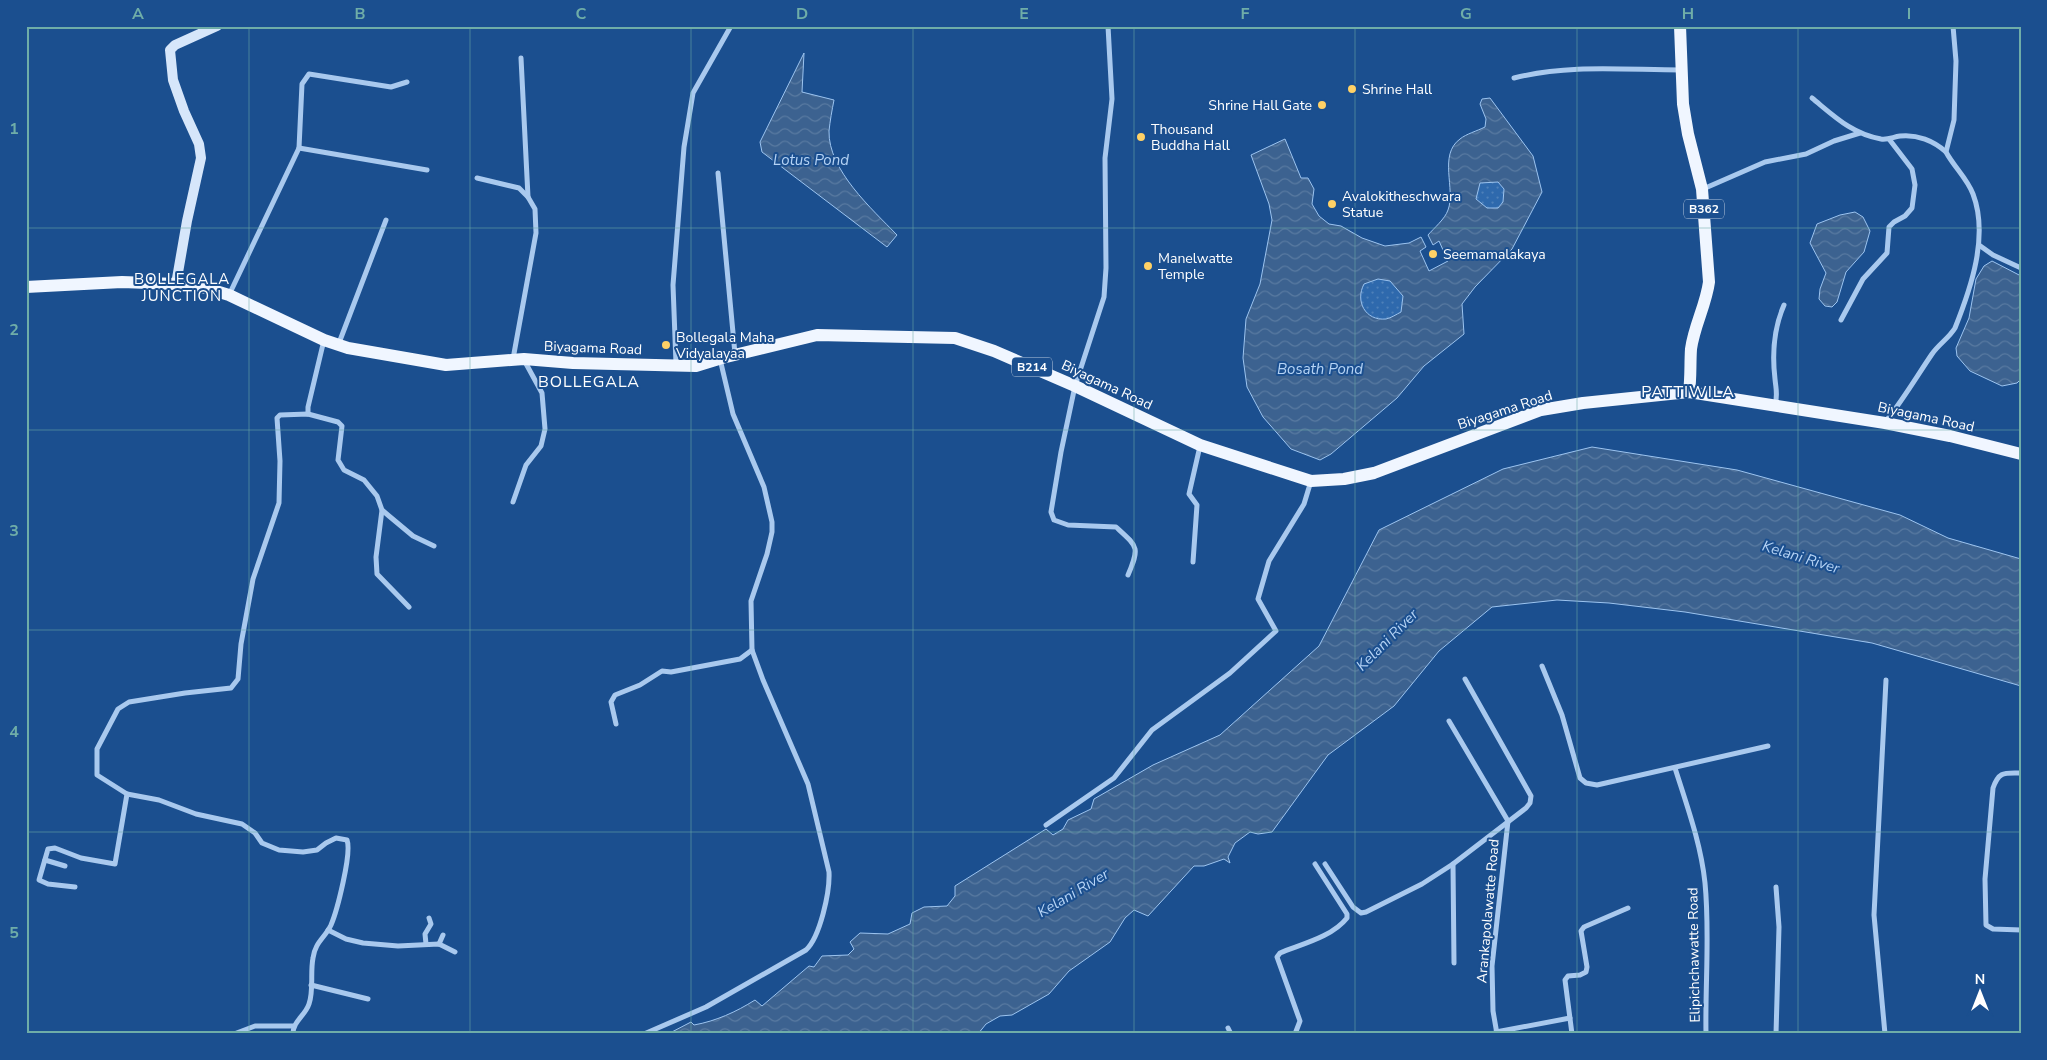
<svg xmlns="http://www.w3.org/2000/svg" width="2047" height="1060" font-family="'Nunito Sans',sans-serif">
	<style>
		.grass { fill: url(#grass-dots) }
		.water { fill: url(#water-waves); stroke: #9cc4f0; fill-rule: evenodd }
		.lines { fill: none; stroke-linecap: round; stroke-linejoin: round }
		.street { stroke: #a9c9ee; stroke-width: 5 }
		.secondary { stroke: #d6e6fa; stroke-width: 10 }
		.primary { stroke: #f0f6ff; stroke-width: 12 }
		.grid { fill: none; stroke: #6fada8; stroke-width: 1; stroke-opacity: 0.55 }
		.poi-dot { fill: #ffd166; stroke: #1b4f8f; stroke-width: 2 }
		.labels { text-anchor: middle; dominant-baseline: central; stroke-width: 4; stroke-linejoin: round; paint-order: stroke }
		.shield { fill: #1b4f8f; stroke: #bbcadd; stroke-width: 1 }
		.shield-label { font-size: 12px; font-weight: bold; fill: #fff }
		.poi-label { font-size: 14px; fill: #fff; stroke: #1b4f8f; text-anchor: start }
		.street-label { font-size: 14px; fill: #fff; stroke: #1b4f8f }
		.water-label { font-size: 15px; font-style: italic; fill: #b5d3f5; stroke: #1b4f8f }
		.neighbourhood-label { font-size: 15px; letter-spacing: 1px; fill: #fff; stroke: #1b4f8f }
		.quarter-label { font-size: 16px; letter-spacing: 1px; fill: #fff; stroke: #1b4f8f }
		.neatline { fill: none; stroke: #6fada8; stroke-width: 2 }
		.grid-label { font-size: 16px; text-anchor: middle; font-weight: bold; fill: #6fada8 }
	</style>
	<defs>
		<pattern id="grass-dots" width="8" height="8" patternUnits="userSpaceOnUse" patternTransform="scale(1.25)"><rect width="8" height="8" fill="#2e69ad"/><path d="M2 2h.1M6 6h.1" fill="none" stroke="#4d80b9" stroke-width="1.8" stroke-linecap="round"/></pattern>
		<pattern id="water-waves" width="16" height="10" patternUnits="userSpaceOnUse" patternTransform="scale(1.25)"><rect width="16" height="10" fill="#3c6290"/><path d="M0 5q4-4 8 0t8 0" fill="none" stroke="#597aa1"/></pattern>
	</defs>
	<rect width="100%" height="100%" fill="#1b4f8f"/>
	<!-- grass -->
	<g class="grass">
		<polygon points="1498,182 1504,189 1503,202 1498,208 1487,208 1476,199 1480,183"/>
		<path d="M1378,279L1390,281L1403,296L1401,312C1397,314 1391,318 1386,319C1365,321 1355,301 1364,284Z"/>
	</g>
	<!-- water -->
	<g class="water">
		<path d="M804,53L802,92L834,100C832,110 830,121 829,131C828,170 872,209 897,235L887,247L762,152L760,142Z"/>
		<path d="M1490,98L1533,156L1542,192L1512,249L1475,287L1462,304L1464,334L1424,366L1397,398L1331,454L1320,460L1291,449L1263,417L1247,387L1243,358L1246,319L1260,284L1272,220L1269,204L1251,155L1285,139L1301,178H1308L1314,189L1312,204L1319,216L1329,224L1341,226L1362,238L1385,246L1409,243L1421,237L1426,247L1420,251L1429,271L1448,261L1439,241L1433,245L1428,235C1434,228 1445,219 1448,210C1456,189 1438,155 1460,139C1466,134 1477,131 1485,127L1486,119L1480,104L1482,99ZM1498,182L1504,189L1503,202L1498,208H1487L1476,199L1480,183ZM1378,279L1390,281L1403,296L1401,312C1397,314 1391,318 1386,319C1365,321 1355,301 1364,284Z"/>
		<polygon points="1855,212 1863,217 1870,231 1864,252 1846,272 1837,302 1832,307 1825,306 1819,299 1820,289 1826,273 1810,243 1817,224 1840,215"/>
		<polygon points="1992,261 2021,276 2021,379 2017,383 2002,386 1970,371 1957,356 1956,348 1969,318 1976,279 1984,266"/>
		<path d="M1592,447L1737,470L1900,515L1948,538L2021,559V686L1872,643L1685,612L1609,603L1557,600L1492,607L1439,651L1394,706L1328,755L1272,832L1258,834L1250,832L1235,843L1228,857L1230,863L1224,859L1204,866H1194L1148,916L1134,910L1125,918L1110,942L1069,971L1049,994L1012,1015L1000,1016L986,1024L978,1034H668L691,1022L694,1025C716,1021 736,1012 755,1000L762,1006L809,966L814,967L822,956L848,955L854,949L850,942L860,933L888,934L910,924L912,913L924,907L947,906L955,896V886L1046,829L1053,835L1063,829L1068,820L1091,809L1094,799L1153,765L1220,735L1319,646L1379,530L1503,469Z"/>
	</g>
	<g class="lines">
		<!-- street -->
		<g class="street">
			<path d="M1108,26L1112,99L1105,158L1106,268L1104,297L1075,386L1061,452L1051,512L1054,520L1068,525L1116,527C1138,547 1140,547 1128,575"/>
			<polyline points="521,58 528,197"/>
			<path d="M1514,78C1569,64 1625,70 1681,70"/>
			<path d="M1812,98C1834,116 1852,134 1881,139C1888,140 1893,137 1900,136C1917,134 1934,141 1946,152"/>
			<polyline points="299,148 427,170"/>
			<polyline points="718,173 735,354"/>
			<polyline points="477,178 519,188 528,197 535,209 536,233 513,359"/>
			<polyline points="1703,189 1765,162 1806,154 1834,141 1860,133"/>
			<polyline points="1979,245 1993,255 2021,268"/>
			<polyline points="229,295 299,148 302,84 309,74 391,87 407,82"/>
			<polyline points="1841,320 1863,279 1887,253 1889,227 1894,222 1905,216 1912,208 1915,185 1912,169 1889,139"/>
			<polyline points="339,343 386,220"/>
			<polyline points="676,364 673,285 684,147 693,93 731,26"/>
			<path d="M1775,406C1778,394 1776,390 1775,379C1772,354 1774,328 1784,305"/>
			<polyline points="308,414 308,407 324,340"/>
			<path d="M1886,421C1903,400 1917,376 1932,354C1939,344 1949,338 1955,328C1971,288 1989,236 1973,194C1967,178 1954,167 1946,152L1954,120L1956,61L1953,26"/>
			<polyline points="513,502 526,465 541,446 545,429 542,393 524,360"/>
			<polyline points="382,510 376,557 377,574 409,607"/>
			<polyline points="1193,562 1197,505 1189,494 1200,446"/>
			<polyline points="1542,666 1562,715 1580,778 1586,783 1597,785 1768,746"/>
			<polyline points="1449,721 1508,821"/>
			<polyline points="616,724 611,702 615,695 640,685 662,671 671,672 740,659 752,650"/>
			<path d="M1675,768C1687,806 1701,844 1705,883C1710,933 1705,984 1706,1034"/>
			<path d="M2021,773C2004,773 1999,771 1993,788L1985,879L1986,925L1993,929L2021,930"/>
			<polyline points="1046,825 1114,778 1152,730 1230,673 1276,631 1258,599 1269,561 1304,504 1311,481"/>
			<polyline points="45,860 65,866"/>
			<polyline points="1325,864 1353,907 1361,913 1366,912 1422,884 1453,864 1526,808 1530,803 1531,796 1465,679"/>
			<polyline points="1453,864 1454,963"/>
			<polyline points="75,887 48,884 39,880 48,849 55,848 81,858 115,864 127,794"/>
			<polyline points="328,930 346,939 363,943 398,946 439,944 455,952"/>
			<polyline points="426,944 425,934 431,924 429,918"/>
			<polyline points="439,944 443,935"/>
			<polyline points="311,985 368,999"/>
			<polyline points="1228,1028 1231,1034"/>
			<polyline points="1496,1032 1570,1018"/>
			<polyline points="234,1034 255,1026 293,1026"/>
			<path d="M293,1034C293,1021 305,1016 309,1004C314,990 310,973 313,958C315,942 325,938 331,925C337,911 352,853 347,840L336,838L326,843L317,850L303,852L279,850L262,843L255,833L242,824L196,814L159,800L127,794L97,775V749L118,709L129,702L185,693L231,688L238,679L241,644L253,579L279,503L280,461L277,418L280,415L308,414L338,422L342,426L338,460L344,470L364,480L377,496L382,510L389,516L413,536L434,546"/>
			<path d="M644,1034L706,1007L806,950C820,937 830,892 829,872L808,784L763,680L752,650L751,601L767,554L772,532V522L764,487L733,414L720,359"/>
			<path d="M1295,1034L1300,1021L1277,957L1280,953C1302,944 1332,937 1347,918V914L1315,864"/>
			<polyline points="1497,1034 1493,1011 1492,966 1508,821"/>
			<polyline points="1572,1034 1565,980 1568,976 1580,975 1586,972 1587,967 1581,931 1584,927 1628,908"/>
			<polyline points="1776,1034 1779,927 1776,887"/>
			<polyline points="1885,1034 1874,915 1886,680"/>
		</g>
		<!-- secondary -->
		<polyline class="secondary" points="176,284 187,221 201,158 199,144 184,111 173,80 170,50 175,45 217,26"/>
		<!-- primary -->
		<g class="primary">
			<path d="M1680,26L1683,104L1688,134L1702,189L1709,282C1706,305 1694,326 1691,349C1690,364 1691,378 1689,392"/>
			<polyline points="26,287 122,282 176,284 206,288 229,295 324,340 348,348 446,365 524,359 573,363 696,366 722,358 817,335 955,338 994,351 1075,386 1200,445 1311,481 1344,479 1374,473 1541,410 1583,403 1689,392 1885,423 1950,436 2021,454"/>
		</g>
	</g>
	<!-- grid -->
	<path class="grid" d="M249,26V1034M470,26V1034M691,26V1034M913,26V1034M1134,26V1034M1355,26V1034M1577,26V1034M1798,26V1034M26,228H2021M26,430H2021M26,630H2021M26,832H2021"/>
	<!-- markers -->
	<g class="poi-dot">
		<circle cx="1352" cy="89" r="5"/>
		<circle cx="1322" cy="105" r="5"/>
		<circle cx="1141" cy="137" r="5"/>
		<circle cx="1332" cy="204" r="5"/>
		<circle cx="1433" cy="254" r="5"/>
		<circle cx="1148" cy="266" r="5"/>
		<circle cx="666" cy="345" r="5"/>
	</g>
	<g class="labels">
		<!-- shield labels -->
		<g class="shield">
			<rect x="1684" y="199.5" width="40" height="19" rx="4"/>
			<rect x="1012" y="357.5" width="40" height="19" rx="4"/>
		</g>
		<g class="shield-label">
			<text x="1704" y="209">B362</text>
			<text x="1032" y="367">B214</text>
		</g>
		<!-- poi labels -->
		<g class="poi-label">
			<text x="1362" y="89">Shrine Hall</text>
			<text x="1312" y="105" text-anchor="end">Shrine Hall Gate</text>
			<text x="1151" y="129">Thousand<tspan x="1151" dy="16">Buddha Hall</tspan></text>
			<text x="1342" y="196">Avalokitheschwara<tspan x="1342" dy="16">Statue</tspan></text>
			<text x="1443" y="254">Seemamalakaya</text>
			<text x="1158" y="258">Manelwatte<tspan x="1158" dy="16">Temple</tspan></text>
			<text x="676" y="337">Bollegala Maha<tspan x="676" dy="16">Vidyalayaa</tspan></text>
		</g>
		<!-- street labels -->
		<g class="street-label">
			<text transform="translate(593 348) rotate(2)">Biyagama Road</text>
			<text transform="translate(1107 385) rotate(25)">Biyagama Road</text>
			<text transform="translate(1505 410) rotate(-18)">Biyagama Road</text>
			<text transform="translate(1926 417) rotate(12)">Biyagama Road</text>
			<text transform="translate(1488 911) rotate(-85)">Arankapolawatte Road</text>
			<text transform="translate(1694 955) rotate(-91)">Elipichchawatte Road</text>
		</g>
		<!-- water labels -->
		<g class="water-label">
			<text x="811" y="160">Lotus Pond</text>
			<text x="1320" y="369">Bosath Pond</text>
			<text transform="translate(1801 557) rotate(17)">Kelani River</text>
			<text transform="translate(1387 640) rotate(-45)">Kelani River</text>
			<text transform="translate(1073 893) rotate(-31)">Kelani River</text>
		</g>
		<!-- neighbourhood labels -->
		<g class="neighbourhood-label">
			<text x="182" y="279">BOLLEGALA<tspan x="182" dy="17">JUNCTION</tspan></text>
		</g>
		<!-- quarter labels -->
		<g class="quarter-label">
			<text x="589" y="382">BOLLEGALA</text>
			<text x="1688" y="392">PATTIWILA</text>
		</g>
	</g>
	<!-- border -->
	<rect width="2047" height="1060" fill="none" stroke="#1b4f8f" stroke-width="55"/>
	<!-- north arrow -->
	<g transform="translate(1980 992)" stroke="#1b4f8f" stroke-width="4" paint-order="stroke">
	<path d="M0-4L9 19L0 12L-9 19Z" fill="#ffffff"/>
	<text y="-8" font-size="14" font-weight="bold" text-anchor="middle" fill="#ffffff">N</text>
	</g>
	<rect x="28" y="28" width="1992" height="1004" class="neatline"/>
	<g class="grid-label">
		<text x="138" y="19">A</text>
		<text x="360" y="19">B</text>
		<text x="581" y="19">C</text>
		<text x="802" y="19">D</text>
		<text x="1024" y="19">E</text>
		<text x="1245" y="19">F</text>
		<text x="1466" y="19">G</text>
		<text x="1688" y="19">H</text>
		<text x="1909" y="19">I</text>
		<text x="14" y="134">1</text>
		<text x="14" y="335">2</text>
		<text x="14" y="536">3</text>
		<text x="14" y="737">4</text>
		<text x="14" y="938">5</text>
	</g>
</svg>
